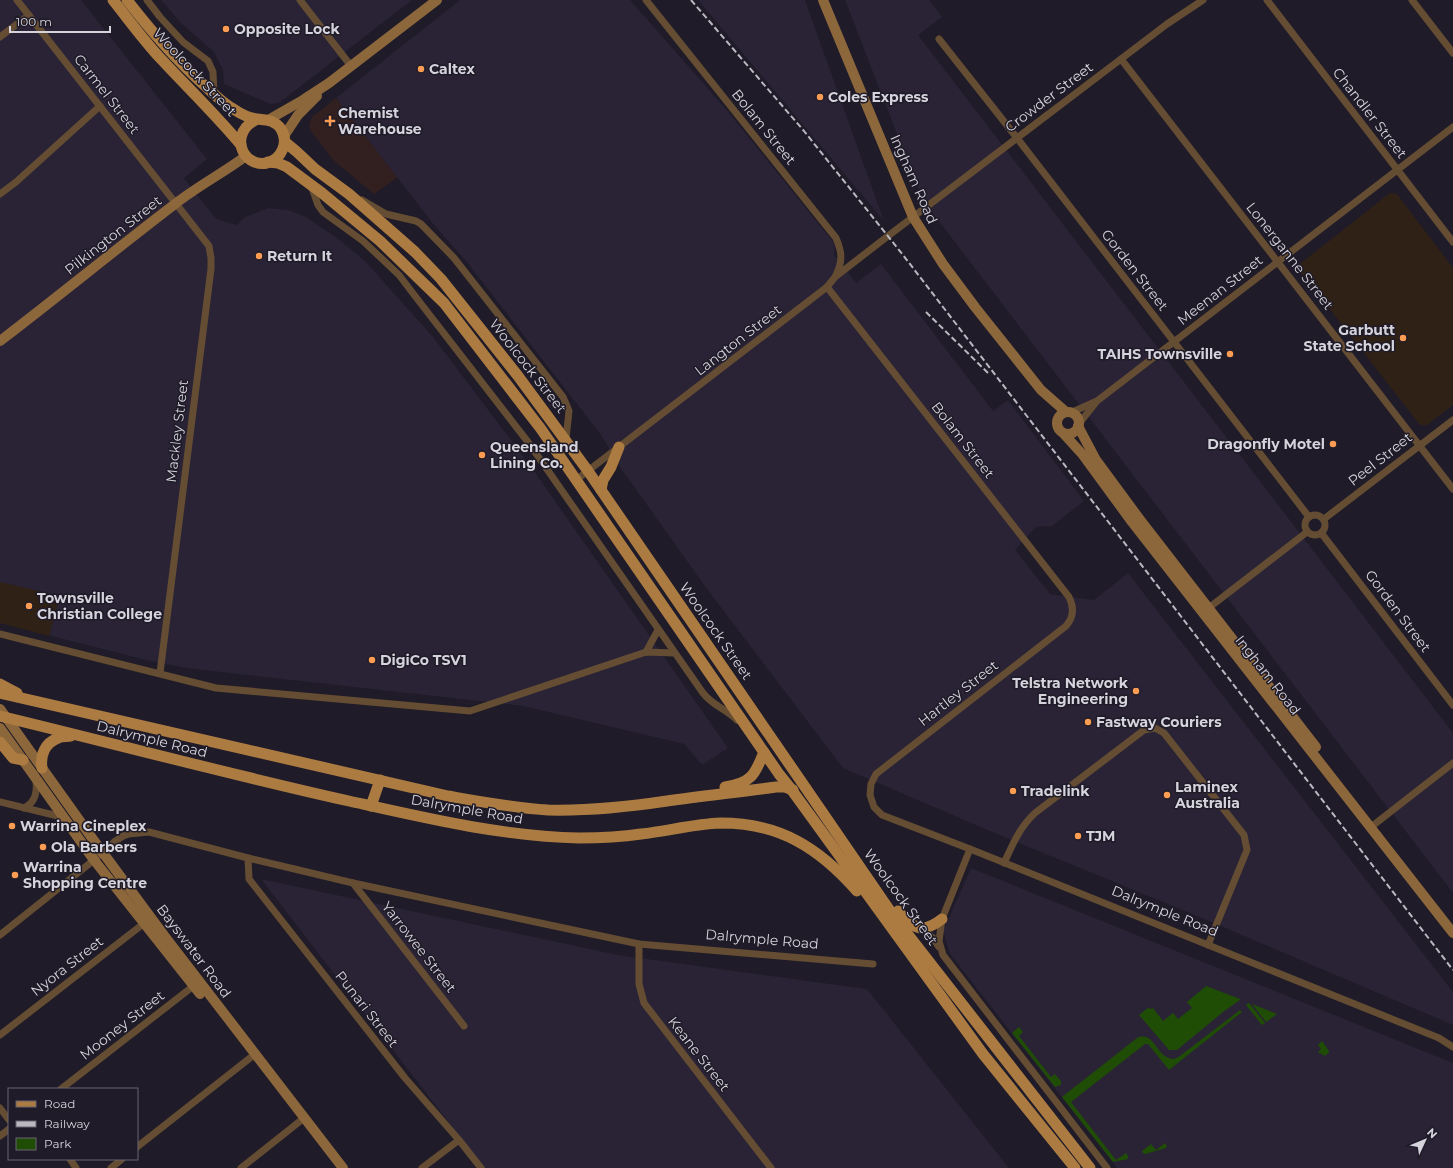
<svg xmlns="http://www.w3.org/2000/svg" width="1453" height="1168" font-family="Montserrat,sans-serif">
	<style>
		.commercial { fill: #321f1f }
		.built { fill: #292335 }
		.education { fill: #302116 }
		.green { fill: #204d06 }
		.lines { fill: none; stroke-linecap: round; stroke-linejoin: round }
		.street { stroke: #644d33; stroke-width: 7 }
		.secondary { stroke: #8c673c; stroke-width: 10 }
		.primary { stroke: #ab7b42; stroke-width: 11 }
		.rail { stroke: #bab8c1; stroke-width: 2; stroke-dasharray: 6 3; stroke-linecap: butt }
		.poi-dot { fill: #fc9d53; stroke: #1f1b28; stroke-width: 1.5 }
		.labels { text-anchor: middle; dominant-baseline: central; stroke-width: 3; stroke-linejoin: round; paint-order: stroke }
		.poi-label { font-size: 14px; font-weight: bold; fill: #d5d3dc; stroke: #1f1b28; text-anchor: start }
		.street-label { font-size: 14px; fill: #d5d3dc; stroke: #1f1b28 }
	</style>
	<rect width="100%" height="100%" fill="#1f1b28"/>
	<!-- commercial -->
	<polygon class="commercial" points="336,98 398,177 374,194 334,161 311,131 309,125 312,117"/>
	<!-- built -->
	<g class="built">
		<polygon points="0,0 81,0 207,159 184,178 216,219 237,225 245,217 268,208 288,210 306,217 337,238 366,262 433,337 529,464 728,748 702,765 684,744 523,706 186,668 146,660 0,623"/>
		<polygon points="161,0 412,0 279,103 270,104 224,84 223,70 214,52 182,24"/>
		<polygon points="460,0 630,0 725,108 835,244 834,255 856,283 881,264 993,411 1008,400 1084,501 1052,526 1036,527 1015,550 1050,594 1094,600 1128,573 1453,992 1453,1025 1202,918 997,834 843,768 707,589 620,467 601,435 466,261 434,225 336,98"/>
		<polygon points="698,0 805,0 884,221"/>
		<polygon points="845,0 929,0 942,17 918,35 1453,733 1453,893 928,207 918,188"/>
		<polygon points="971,868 1453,1063 1453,1168 1117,1168 950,954 943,931"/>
		<polygon points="261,879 618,955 867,989 1009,1168 484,1168"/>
	</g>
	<!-- education -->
	<g class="education">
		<polygon points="1390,193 1397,194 1453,268 1453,405 1427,425 1420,425 1300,271 1301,263"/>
		<polygon points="0,582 60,596 49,636 0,623"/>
	</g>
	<!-- green -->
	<g class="green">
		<polygon points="1206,986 1240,999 1240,1000 1223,1012 1177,1050 1169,1050 1139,1015 1148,1008 1151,1009 1153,1008 1163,1021 1173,1013 1178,1019 1192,1008 1187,1002"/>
		<polygon points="1249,1003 1265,1023 1262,1025 1246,1005"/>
		<polygon points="1252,1004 1277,1014 1266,1022"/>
		<path d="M1240,1010L1242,1012L1169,1070L1148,1044H1145L1071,1102L1116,1160L1126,1153L1128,1156V1159L1113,1162L1062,1097L1137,1038C1155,1030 1156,1059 1174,1059L1180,1056Z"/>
		<polygon points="1019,1027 1023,1032 1019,1036 1051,1077 1055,1074 1061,1081 1061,1085 1055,1087 1012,1033"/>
		<polygon points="1322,1041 1329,1051 1329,1052 1325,1056 1318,1052 1321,1049 1318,1045"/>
		<polygon points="1165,1143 1167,1146 1166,1148 1145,1154 1143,1153 1142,1151 1151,1144 1156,1150"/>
	</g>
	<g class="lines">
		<!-- street -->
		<g class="street">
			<polyline points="17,0 209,246 211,258 211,269 160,673"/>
			<polyline points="147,0 160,17 183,42 208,61 213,72 214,94"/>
			<polyline points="300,0 351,66"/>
			<path d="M646,0L836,238C842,252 843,261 836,275"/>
			<polyline points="1267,0 1453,242"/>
			<polyline points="1412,0 1453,53"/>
			<polyline points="0,37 29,15"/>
			<polyline points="939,39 1017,138 1309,517"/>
			<polyline points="1121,59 1453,489"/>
			<path d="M311,185L318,205L323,212L363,241L380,257L399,275L415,296L528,442L703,693C713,706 725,708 737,720"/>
			<polyline points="0,194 16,182 100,106"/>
			<polyline points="362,200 386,214 416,221 421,224 454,258 563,397 569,411 566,439"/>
			<path d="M827,287L1069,597C1074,607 1074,617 1066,626L876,774L871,784L870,795L874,807L882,815L970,849L1439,1038L1453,1047"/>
			<polyline points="1070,413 1097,401 1453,127"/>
			<polyline points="1078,425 1096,402"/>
			<polyline points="576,480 827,287 835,277 888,236 1121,59 1167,24 1203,0"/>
			<circle cx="1315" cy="525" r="10"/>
			<polyline points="1324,519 1453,420"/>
			<polyline points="1322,534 1453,705"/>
			<polyline points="1206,610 1307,532"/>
			<polyline points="0,634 216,688 470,711 646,652 674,653"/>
			<polyline points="646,652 658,630"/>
			<polyline points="0,802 62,817"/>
			<path d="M24,808C36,802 37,792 36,780"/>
			<polyline points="1371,827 1453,763"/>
			<polyline points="970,849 942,919 939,941 943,955 1107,1168"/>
			<polyline points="248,858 249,879 405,1078 459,1140 481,1168"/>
			<path d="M1004,863C1013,844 1019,828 1035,813L1144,730L1155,728L1164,733L1244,835L1247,850L1208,945"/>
			<polyline points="353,883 464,1026"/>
			<polyline points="922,929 933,938 939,947"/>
			<polyline points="0,935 94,860 114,842 123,836 129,834 149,832 248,858 353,883 639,944 873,964"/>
			<polyline points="639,944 639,984 644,1003 771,1168"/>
			<polyline points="0,1035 147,921"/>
			<polyline points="61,1089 196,984"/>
			<polyline points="0,1108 9,1120"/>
			<polyline points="0,1136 9,1129"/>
			<polyline points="137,1147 255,1054"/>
			<polyline points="70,1159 76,1168"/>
			<polyline points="111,1168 122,1159"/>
			<polyline points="241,1168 304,1118"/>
			<polyline points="422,1168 459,1140"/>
		</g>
		<!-- secondary -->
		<g class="secondary">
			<polyline points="823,0 913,217 943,264 975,307 1041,390 1066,412"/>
			<polyline points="268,120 303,100 329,83 437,0"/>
			<polyline points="284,136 298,115 317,96"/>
			<path d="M0,341C59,296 116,249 175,204C198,186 223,173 246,156"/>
			<circle cx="1068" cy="423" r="11"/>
			<polyline points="1078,426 1096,460 1138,517 1316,747"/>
			<polyline points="1063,433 1083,455 1132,522 1453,933"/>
			<polyline points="0,709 92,838 166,938 343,1168"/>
			<polyline points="0,728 94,860 200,994"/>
		</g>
		<!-- primary -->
		<g class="primary">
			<path d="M113,0C129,20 144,41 162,60C188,88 216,115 241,145"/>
			<path d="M127,0C151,31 175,59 204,85C214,94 223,104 235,110C241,114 249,118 257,119C267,120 275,120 281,129C289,142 282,159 267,163C241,168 228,131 258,119"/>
			<polyline points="285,142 297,152 315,169 349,194 415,252 441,279 518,376 588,471 895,918 1090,1168"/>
			<polyline points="268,162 278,163 287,167 322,193 380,241 444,303 541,429 779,774 791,789 983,1054 1075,1168"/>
			<polyline points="601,490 603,480 611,467 619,447"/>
			<polyline points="0,684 17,693"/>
			<path d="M0,693L448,796C482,802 514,808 548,810C588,811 627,807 667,801C703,796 739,792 776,787H785L793,790"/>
			<path d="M0,716C116,744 232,775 349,801C425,818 500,836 579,838C599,838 621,837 641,834C668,831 694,824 721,823C780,823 819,848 857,891"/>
			<polyline points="0,742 13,758 23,760"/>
			<path d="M42,768C40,755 45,743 58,738C62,736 67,737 71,736"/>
			<path d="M725,787C751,783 755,775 764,752"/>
			<polyline points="371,806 380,780"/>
			<path d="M898,911C912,929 923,934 942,919"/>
		</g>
		<!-- rail -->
		<g class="rail">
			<polyline points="691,0 804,131 903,255 1453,970"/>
			<polyline points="926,312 988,373"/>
		</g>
	</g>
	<!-- markers -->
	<g class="poi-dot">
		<circle cx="226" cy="29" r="4"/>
		<circle cx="421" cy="69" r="4"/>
		<circle cx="820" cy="97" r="4"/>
		<path d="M328 115h4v4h4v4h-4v4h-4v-4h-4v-4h4z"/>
		<circle cx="259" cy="256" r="4"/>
		<circle cx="1403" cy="338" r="4"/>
		<circle cx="1230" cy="354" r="4"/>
		<circle cx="1333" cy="444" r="4"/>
		<circle cx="482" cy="455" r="4"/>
		<circle cx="29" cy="606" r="4"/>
		<circle cx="372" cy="660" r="4"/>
		<circle cx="1136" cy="691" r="4"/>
		<circle cx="1088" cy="722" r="4"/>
		<circle cx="1013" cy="791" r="4"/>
		<circle cx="1167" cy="795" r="4"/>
		<circle cx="12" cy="826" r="4"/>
		<circle cx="1078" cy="836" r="4"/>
		<circle cx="43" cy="847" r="4"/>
		<circle cx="15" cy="875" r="4"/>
	</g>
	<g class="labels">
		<!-- poi labels -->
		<g class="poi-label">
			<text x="234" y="29">Opposite Lock</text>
			<text x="429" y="69">Caltex</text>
			<text x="828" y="97">Coles Express</text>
			<text x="338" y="113">Chemist<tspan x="338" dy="16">Warehouse</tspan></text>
			<text x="267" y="256">Return It</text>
			<text x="1395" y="330" text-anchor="end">Garbutt<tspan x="1395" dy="16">State School</tspan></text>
			<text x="1222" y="354" text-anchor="end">TAIHS Townsville</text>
			<text x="1325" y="444" text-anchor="end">Dragonfly Motel</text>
			<text x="490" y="447">Queensland<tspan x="490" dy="16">Lining Co.</tspan></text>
			<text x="37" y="598">Townsville<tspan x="37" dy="16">Christian College</tspan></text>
			<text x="380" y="660">DigiCo TSV1</text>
			<text x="1128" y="683" text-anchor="end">Telstra Network<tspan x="1128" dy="16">Engineering</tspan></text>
			<text x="1096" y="722">Fastway Couriers</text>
			<text x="1175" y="787">Laminex<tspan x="1175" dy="16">Australia</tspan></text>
			<text x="1021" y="791">Tradelink</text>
			<text x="20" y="826">Warrina Cineplex</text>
			<text x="1086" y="836">TJM</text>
			<text x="51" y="847">Ola Barbers</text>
			<text x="23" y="867">Warrina<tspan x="23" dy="16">Shopping Centre</tspan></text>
		</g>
		<!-- street labels -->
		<g class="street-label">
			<text transform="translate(195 72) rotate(47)">Woolcock Street</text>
			<text transform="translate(107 94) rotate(52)">Carmel Street</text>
			<text transform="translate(1049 97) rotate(-37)">Crowder Street</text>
			<text transform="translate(1370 113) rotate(52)">Chandler Street</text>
			<text transform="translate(764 127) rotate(51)">Bolam Street</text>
			<text transform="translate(914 179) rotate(66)">Ingham Road</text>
			<text transform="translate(113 235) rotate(-38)">Pilkington Street</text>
			<text transform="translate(1290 256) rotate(52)">Lonerganne Street</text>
			<text transform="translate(1135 270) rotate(52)">Gorden Street</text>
			<text transform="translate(1220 290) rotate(-38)">Meenan Street</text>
			<text transform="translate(738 340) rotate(-38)">Langton Street</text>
			<text transform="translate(528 366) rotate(52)">Woolcock Street</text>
			<text transform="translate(177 431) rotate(-83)">Mackley Street</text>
			<text transform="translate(963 440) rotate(52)">Bolam Street</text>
			<text transform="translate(1380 459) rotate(-38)">Peel Street</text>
			<text transform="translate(1398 611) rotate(53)">Gorden Street</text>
			<text transform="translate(716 631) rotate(55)">Woolcock Street</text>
			<text transform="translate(1268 675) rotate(52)">Ingham Road</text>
			<text transform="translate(958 693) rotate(-38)">Hartley Street</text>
			<text transform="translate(152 739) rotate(14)">Dalrymple Road</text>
			<text transform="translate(467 809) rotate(10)">Dalrymple Road</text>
			<text transform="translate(901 897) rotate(54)">Woolcock Street</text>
			<text transform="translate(1165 911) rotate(22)">Dalrymple Road</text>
			<text transform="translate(762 939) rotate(5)">Dalrymple Road</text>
			<text transform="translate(419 947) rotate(52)">Yarrowee Street</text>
			<text transform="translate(194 951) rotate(53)">Bayswater Road</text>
			<text transform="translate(67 966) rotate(-38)">Nyora Street</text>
			<text transform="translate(367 1009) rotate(52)">Punari Street</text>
			<text transform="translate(122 1025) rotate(-38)">Mooney Street</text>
			<text transform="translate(699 1054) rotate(52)">Keane Street</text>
		</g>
	</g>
	<!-- legend -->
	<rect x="8" y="1088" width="130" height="72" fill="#1f1b28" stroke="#686570"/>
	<rect x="16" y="1101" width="20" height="6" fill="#ab7b42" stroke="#686570"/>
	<text x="44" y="1108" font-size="12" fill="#d5d3dc">Road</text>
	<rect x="16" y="1121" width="20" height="6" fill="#bab8c1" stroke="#686570"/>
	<text x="44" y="1128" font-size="12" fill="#d5d3dc">Railway</text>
	<rect x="16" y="1138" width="20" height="12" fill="#204d06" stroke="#686570"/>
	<text x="44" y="1148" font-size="12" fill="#d5d3dc">Park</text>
	<!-- north arrow -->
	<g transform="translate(1425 1140) rotate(46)" stroke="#1f1b28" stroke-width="3" paint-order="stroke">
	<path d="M0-3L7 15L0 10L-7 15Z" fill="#d5d3dc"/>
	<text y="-6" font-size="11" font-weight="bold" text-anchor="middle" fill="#d5d3dc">N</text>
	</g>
	<!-- scale -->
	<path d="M10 26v6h100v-6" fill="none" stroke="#d5d3dc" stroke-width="2"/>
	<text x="16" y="26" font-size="12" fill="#d5d3dc" stroke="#1f1b28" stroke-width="3" paint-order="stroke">100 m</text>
</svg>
